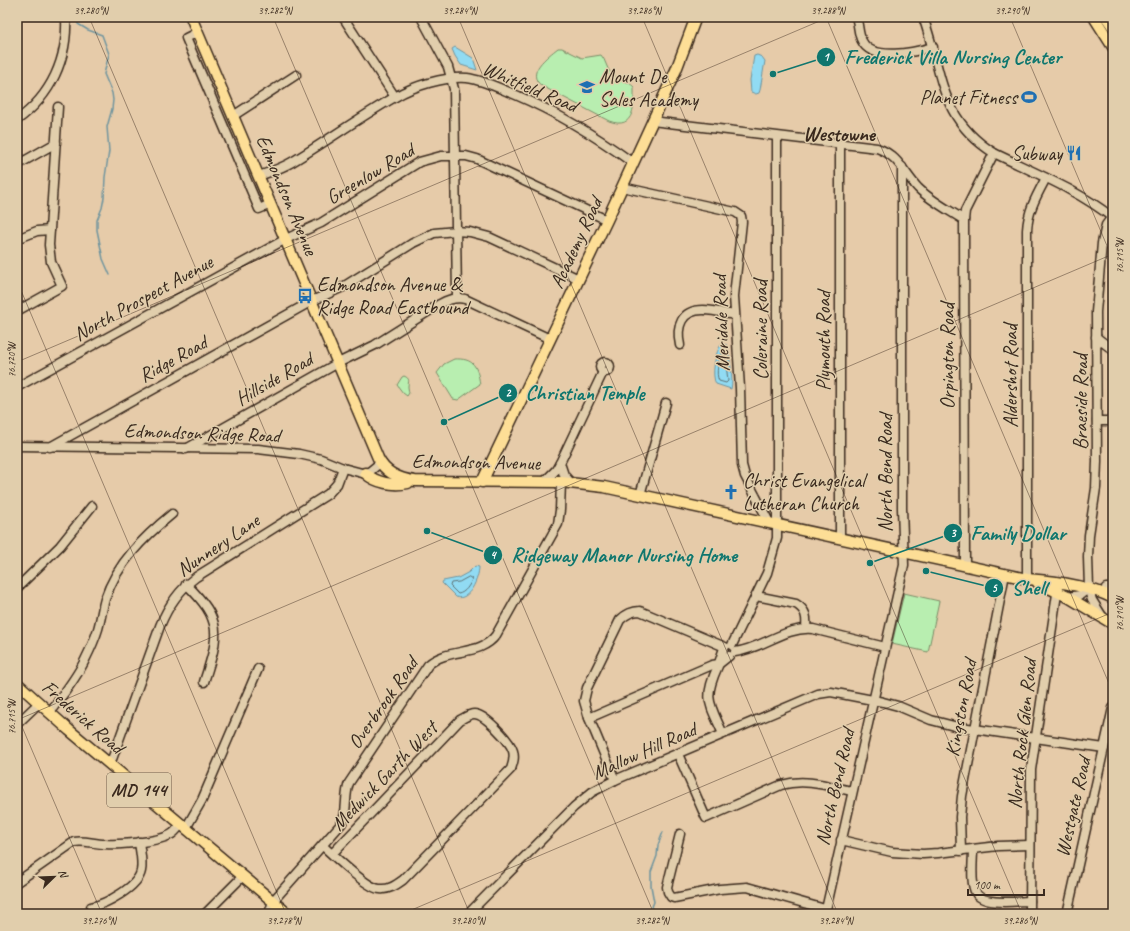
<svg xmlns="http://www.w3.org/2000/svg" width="1130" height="931" font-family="Caveat,sans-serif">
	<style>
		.green { fill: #b8eeb0; stroke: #7a8c67 }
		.water { fill: #91dbf3; stroke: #6f949e }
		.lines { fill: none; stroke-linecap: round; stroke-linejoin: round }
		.shore { stroke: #5d7173; stroke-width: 1 }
		.stream { stroke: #6f949e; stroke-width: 1.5 }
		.minor-casing { stroke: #3b2a1e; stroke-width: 11 }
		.major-casing { stroke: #3b2a1e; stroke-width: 13 }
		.minor { stroke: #e1ceac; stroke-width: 8 }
		.major { stroke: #fdde96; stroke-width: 10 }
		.ticks { fill: none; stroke: #3b2a1e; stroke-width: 1; stroke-opacity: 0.45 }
		.labels { text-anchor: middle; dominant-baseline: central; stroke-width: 3; stroke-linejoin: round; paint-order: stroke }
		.shield { fill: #e1ceac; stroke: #6d5b49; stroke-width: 1 }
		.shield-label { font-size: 19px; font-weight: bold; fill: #3b2a1e }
		.poi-label { font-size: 20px; fill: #3b2a1e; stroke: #e1ceac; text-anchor: start }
		.street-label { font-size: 20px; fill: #3b2a1e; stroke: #e1ceac }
		.neighbourhood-label { font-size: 21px; font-weight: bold; fill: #3b2a1e; stroke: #e1ceac }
		.leader { fill: none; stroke: #0f766e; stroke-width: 1.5 }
		.callout-dot { fill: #0f766e; stroke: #e1ceac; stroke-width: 1.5 }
		.mark-label { font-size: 12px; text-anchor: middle; font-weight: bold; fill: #fff }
		.callout-label { font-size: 21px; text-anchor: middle; font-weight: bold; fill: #0f766e; stroke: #e1ceac; stroke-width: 3; stroke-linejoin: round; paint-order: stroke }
		.neatline { fill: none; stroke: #3b2a1e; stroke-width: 1.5 }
		.ticks-label { font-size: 10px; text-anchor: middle; fill: #3b2a1e }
	</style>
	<rect width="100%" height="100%" fill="#e6cba9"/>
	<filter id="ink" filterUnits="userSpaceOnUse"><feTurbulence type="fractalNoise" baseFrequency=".025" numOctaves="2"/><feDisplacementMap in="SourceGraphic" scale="8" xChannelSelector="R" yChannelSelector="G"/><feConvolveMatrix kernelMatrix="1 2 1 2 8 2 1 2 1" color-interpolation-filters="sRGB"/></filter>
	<g filter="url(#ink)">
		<!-- green -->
		<g class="green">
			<path d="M558,48H562L582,58L601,55C606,60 606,68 611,73C617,79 627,80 634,87C634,103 636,131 609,121L542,86C524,73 548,56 558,48Z"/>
			<path d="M454,359C474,358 477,366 480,384L458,400L453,399L437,373L444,364Z"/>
			<path d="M404,376C411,379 408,381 408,387C408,389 409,391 409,393L407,396L403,393L397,385L402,377Z"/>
			<polygon points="904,593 939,601 928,652 892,644"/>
		</g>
		<!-- water -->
		<g class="water">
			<polygon points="455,47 473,58 477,70 461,65 455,56 452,49"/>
			<polygon points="757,55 762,57 765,61 760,90 759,93 756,94 751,92 750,80 754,56"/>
			<path d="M722,344L727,345C729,355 734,380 731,389L716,384C711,376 715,350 722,344Z"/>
			<path d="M475,566L479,567C479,578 469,602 456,597L442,583L443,581L458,578L469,572Z"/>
		</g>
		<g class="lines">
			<!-- shore -->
			<g class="shore">
				<path d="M721,353H723L725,355L728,381L726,383L719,381C715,373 719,361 721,353Z"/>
				<path d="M469,577L472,579C470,585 465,593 458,594L450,586L451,583L459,582Z"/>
			</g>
			<!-- stream -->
			<g class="stream">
				<polyline points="76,17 78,24 88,30 102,35 109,54 104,74 112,93 113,100 112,109 107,127 109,151 105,177 104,198 102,208 97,220 97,230 103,259 110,275"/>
				<polyline points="649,914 654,902 651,886 651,872 657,856 658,845 663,832"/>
			</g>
			<defs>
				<g id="minor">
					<polyline points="343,17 395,97"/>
					<polyline points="421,17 448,67 454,89 457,297"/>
					<path d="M856,17C859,25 858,34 862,41C872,62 915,52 933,47"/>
					<path d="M923,17C943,72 938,118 994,153C1035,173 1078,190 1113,218"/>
					<polyline points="198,32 186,38 259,209 271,204"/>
					<polyline points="233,116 296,75"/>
					<path d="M17,120C51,96 68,59 66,17"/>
					<path d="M652,121L877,148C898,155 904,173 918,188C931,201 949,210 964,220"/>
					<polyline points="840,144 840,538"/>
					<polyline points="17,165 56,143"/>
					<path d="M259,176C270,172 282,168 292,162C327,141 360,117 395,97C413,86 446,76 467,78C483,80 501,89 516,95C558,113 596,136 633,163"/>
					<polyline points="622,187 735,212 741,216 742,222 734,296 740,388 742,465 745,476 769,522"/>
					<polyline points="17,239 37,231 50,230"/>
					<polyline points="17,311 62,286 51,262 49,245 58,107"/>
					<polyline points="1096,337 1113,350"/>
					<path d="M680,345C676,327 681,310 703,310C713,310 724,313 734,315"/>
					<circle cx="605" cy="367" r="5"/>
					<polyline points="17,387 286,239 321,223 419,162 441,156 466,156 477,159 607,220"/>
					<polyline points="1097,421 1113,421"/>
					<polyline points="17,446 258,449 299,454 321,459 343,468 362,473 369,472 380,463"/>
					<polyline points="50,447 312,301 343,287 413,243 434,233 456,231 470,232 489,237 579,279"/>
					<path d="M186,449L338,363L375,345L440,304C449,299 456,297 465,299L550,339"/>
					<polyline points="560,463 564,475 571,483"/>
					<polyline points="544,482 556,470 560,463 603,372"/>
					<polyline points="640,495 666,403"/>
					<polyline points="965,565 964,220 965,211 994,153"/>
					<path d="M1027,579V230C1028,210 1037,195 1046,178"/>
					<path d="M186,584C224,621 219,635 204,682"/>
					<polyline points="17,588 60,546 92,506"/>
					<polyline points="1106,588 1113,588"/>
					<path d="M756,596L796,604C806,610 807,617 806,628"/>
					<polyline points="1068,597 1080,595 1089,588"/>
					<polyline points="1102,616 1092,600 1090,594 1089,588 1088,557 1089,535 1096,488 1097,461 1096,312 1102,243 1106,225 1112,217"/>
					<polyline points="732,645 767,573 777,538 777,137"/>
					<path d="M735,652C762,649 785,626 813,629L885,647"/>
					<path d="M49,713C62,696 76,679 85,660C90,650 95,639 98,629C101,619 102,609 105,599C117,563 144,537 172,514"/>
					<polyline points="589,718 698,671 712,665 719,664 729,656"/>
					<polyline points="17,724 39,703"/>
					<path d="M723,734C709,702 703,699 718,666C720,661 721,656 723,651"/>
					<path d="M678,754L706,818L781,785C806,778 828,786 852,791"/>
					<path d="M110,765L160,626C168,606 179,590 196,577L328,494L337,484L343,468"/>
					<path d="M615,780L589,718L584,701L587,688L620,620C626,614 632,611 640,611L725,647"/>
					<polyline points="186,828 202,800 258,669"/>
					<polyline points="680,834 667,887 668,892 671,897 674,898 720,889 747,887 825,909"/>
					<polyline points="841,840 892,852 923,854 938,853 998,846 1030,845"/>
					<path d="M323,846C333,855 368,889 380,889C389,890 396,885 403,880L511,769C513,763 515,758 513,751C510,741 485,714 474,714C469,714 464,718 460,720L332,854"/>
					<path d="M973,850C973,861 970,884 976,893C983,906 1017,901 1030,901"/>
					<polyline points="961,851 960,817 962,796 1005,574"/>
					<path d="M17,882L74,842C85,840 94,844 105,844C120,845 157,842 170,835C175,833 178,828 181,824"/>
					<path d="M91,907C106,904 138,887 141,871C143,862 140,851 139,842"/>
					<polyline points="205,914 243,876"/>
					<path d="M269,914L273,901L342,823C348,810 344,796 349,783L428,665C448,647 480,657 496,635L558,524L560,510L561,482"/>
					<polyline points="468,914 574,807 592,792 615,780 818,694 831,692 883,702 898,706 931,720 954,726 1104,748"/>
					<polyline points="825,914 904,565 902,508 902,167"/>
					<polyline points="1030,914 1031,770 1058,587"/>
					<polyline points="1067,914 1113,708"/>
				</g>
				<g id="major">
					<path d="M191,17L378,458C385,473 399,479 415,481L561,482L604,487L1027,579C1054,581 1088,585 1113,598"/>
					<polyline points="1094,17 1113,47"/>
					<polyline points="1106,17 1113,27"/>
					<path d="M365,473C376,483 393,486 408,483"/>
					<polyline points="482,482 607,220 676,70 696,17"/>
					<polyline points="1038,583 1068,597 1113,624"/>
					<polyline points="17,683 69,730 288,914"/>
				</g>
			</defs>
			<!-- minor casing -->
			<use href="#minor" class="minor-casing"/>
			<!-- major casing -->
			<use href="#major" class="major-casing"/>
			<!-- minor -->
			<use href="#minor" class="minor"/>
			<!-- major -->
			<use href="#major" class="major"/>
		</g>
	</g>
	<!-- ticks -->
	<path class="ticks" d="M89,17L470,914M273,17L654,914M458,17L838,914M642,17L1022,914M826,17L1113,693M1010,17L1113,260M17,281L286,914M17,362L829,17M17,715L102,914M17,720L1113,254M402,914L1113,612"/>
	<!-- icons -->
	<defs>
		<symbol id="school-bare" viewBox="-9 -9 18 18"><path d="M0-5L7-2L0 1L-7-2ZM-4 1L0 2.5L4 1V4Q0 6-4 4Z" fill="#1f6fb2" stroke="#e1ceac" stroke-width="2.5" paint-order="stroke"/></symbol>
		<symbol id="stadium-bare" viewBox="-9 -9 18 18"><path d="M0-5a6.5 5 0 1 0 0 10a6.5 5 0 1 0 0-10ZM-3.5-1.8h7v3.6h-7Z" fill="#1f6fb2" stroke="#e1ceac" stroke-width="2.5" paint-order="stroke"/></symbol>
		<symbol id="restaurant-bare" viewBox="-9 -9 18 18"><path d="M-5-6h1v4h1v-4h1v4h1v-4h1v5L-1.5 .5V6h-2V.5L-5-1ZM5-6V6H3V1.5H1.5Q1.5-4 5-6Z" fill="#1f6fb2" stroke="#e1ceac" stroke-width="2.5" paint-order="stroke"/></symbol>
		<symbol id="bus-bare" viewBox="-9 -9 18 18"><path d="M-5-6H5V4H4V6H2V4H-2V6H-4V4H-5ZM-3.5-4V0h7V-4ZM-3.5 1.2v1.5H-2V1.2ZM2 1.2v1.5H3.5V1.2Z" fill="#1f6fb2" stroke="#e1ceac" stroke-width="2.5" paint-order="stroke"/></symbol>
		<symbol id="church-bare" viewBox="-9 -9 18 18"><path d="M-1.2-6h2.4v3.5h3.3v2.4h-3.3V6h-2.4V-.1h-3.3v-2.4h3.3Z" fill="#1f6fb2" stroke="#e1ceac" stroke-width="2.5" paint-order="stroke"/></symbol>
	</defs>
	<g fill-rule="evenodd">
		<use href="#school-bare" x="576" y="76" width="22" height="22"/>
		<use href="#stadium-bare" x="1018" y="86" width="22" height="22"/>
		<use href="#restaurant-bare" x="1063" y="142" width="22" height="22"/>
		<use href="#bus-bare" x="294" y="285" width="22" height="22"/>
		<use href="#church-bare" x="720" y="481" width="22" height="22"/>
	</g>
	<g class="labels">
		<!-- shield labels -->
		<rect class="shield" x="107" y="773" width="64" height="34" rx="3"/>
		<g class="shield-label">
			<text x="139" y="790">MD 144</text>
		</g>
		<!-- poi labels -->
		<g class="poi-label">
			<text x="599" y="76">Mount De<tspan x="599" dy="23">Sales Academy</tspan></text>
			<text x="1017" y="97" text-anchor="end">Planet Fitness</text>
			<text x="1062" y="153" text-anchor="end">Subway</text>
			<text x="317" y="284">Edmondson Avenue &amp;<tspan x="317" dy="23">Ridge Road Eastbound</tspan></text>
			<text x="743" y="480">Christ Evangelical<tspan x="743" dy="23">Lutheran Church</tspan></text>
		</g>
		<!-- street labels -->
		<g class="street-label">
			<text transform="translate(530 87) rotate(23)">Whitfield Road</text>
			<text transform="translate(370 174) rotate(-31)">Greenlow Road</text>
			<text transform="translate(287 195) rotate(67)">Edmondson Avenue</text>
			<text transform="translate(576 243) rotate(-65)">Academy Road</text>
			<text transform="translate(143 298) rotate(-29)">North Prospect Avenue</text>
			<text transform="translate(721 323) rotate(-92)">Meridale Road</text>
			<text transform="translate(760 330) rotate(-90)">Coleraine Road</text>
			<text transform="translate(823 341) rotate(-90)">Plymouth Road</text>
			<text transform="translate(947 356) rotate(-90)">Orpington Road</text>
			<text transform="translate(173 359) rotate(-29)">Ridge Road</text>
			<text transform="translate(1010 376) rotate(-90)">Aldershot Road</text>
			<text transform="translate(274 379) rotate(-30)">Hillside Road</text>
			<text transform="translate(1080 402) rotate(-90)">Braeside Road</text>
			<text transform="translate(202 433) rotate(2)">Edmondson Ridge Road</text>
			<text transform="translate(476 462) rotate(1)">Edmondson Avenue</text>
			<text transform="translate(885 473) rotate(-90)">North Bend Road</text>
			<text transform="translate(218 545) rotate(-34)">Nunnery Lane</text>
			<text transform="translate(383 703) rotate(-55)">Overbrook Road</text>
			<text transform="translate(961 708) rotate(-79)">Kingston Road</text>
			<text transform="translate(83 717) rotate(41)">Frederick Road</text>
			<text transform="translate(1022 734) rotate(-84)">North Rock Glen Road</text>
			<text transform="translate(644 751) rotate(-24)">Mallow Hill Road</text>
			<text transform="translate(384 776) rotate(-46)">Medwick Garth West</text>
			<text transform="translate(835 787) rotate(-77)">North Bend Road</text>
			<text transform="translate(1073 807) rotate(-77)">Westgate Road</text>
		</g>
		<!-- neighbourhood labels -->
		<g class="neighbourhood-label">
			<text x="839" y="134">Westowne</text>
		</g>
	</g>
	<!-- callouts -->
	<path class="leader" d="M773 74L826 57M444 422L508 393M870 563L953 533M427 531L493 555M926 571L994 588"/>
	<g class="callout-dot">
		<circle cx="773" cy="74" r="4"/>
		<circle cx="444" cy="422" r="4"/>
		<circle cx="870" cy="563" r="4"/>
		<circle cx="427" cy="531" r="4"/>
		<circle cx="926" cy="571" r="4"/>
		<circle cx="826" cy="57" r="10"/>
		<circle cx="508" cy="393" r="10"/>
		<circle cx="953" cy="533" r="10"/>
		<circle cx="493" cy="555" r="10"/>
		<circle cx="994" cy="588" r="10"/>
	</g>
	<g class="mark-label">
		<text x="826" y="61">1</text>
		<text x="508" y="397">2</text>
		<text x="953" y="537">3</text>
		<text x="493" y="559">4</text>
		<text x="994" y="592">5</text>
	</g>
	<g class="callout-label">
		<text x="953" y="64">Frederick Villa Nursing Center</text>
		<text x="585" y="400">Christian Temple</text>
		<text x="1018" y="540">Family Dollar</text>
		<text x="624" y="562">Ridgeway Manor Nursing Home</text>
		<text x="1029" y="595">Shell</text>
	</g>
	<!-- margin -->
	<rect width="1130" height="931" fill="none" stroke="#e1ceac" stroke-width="44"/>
	<!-- north arrow -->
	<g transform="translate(54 877) rotate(67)" stroke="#e1ceac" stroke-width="3" paint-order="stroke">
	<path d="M0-3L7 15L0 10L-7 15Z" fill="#3b2a1e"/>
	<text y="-6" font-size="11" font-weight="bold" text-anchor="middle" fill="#3b2a1e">N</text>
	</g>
	<!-- scale -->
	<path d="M968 889v6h76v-6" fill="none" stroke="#3b2a1e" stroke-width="2"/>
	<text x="974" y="889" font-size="12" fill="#3b2a1e" stroke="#e1ceac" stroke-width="3" paint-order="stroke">100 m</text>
	<rect x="22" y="22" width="1086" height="887" class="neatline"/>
	<g class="ticks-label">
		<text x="91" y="14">39.280°N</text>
		<text x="275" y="14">39.282°N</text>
		<text x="460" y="14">39.284°N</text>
		<text x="644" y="14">39.286°N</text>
		<text x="828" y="14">39.288°N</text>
		<text x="1012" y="14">39.290°N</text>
		<text transform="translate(1119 256) rotate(-90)" y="4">76.715°W</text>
		<text transform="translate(11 360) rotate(-90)" y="4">76.720°W</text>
		<text transform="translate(1119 614) rotate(-90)" y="4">76.710°W</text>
		<text transform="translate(11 717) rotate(-90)" y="4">76.715°W</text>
		<text x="99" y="924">39.276°N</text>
		<text x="284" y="924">39.278°N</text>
		<text x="468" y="924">39.280°N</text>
		<text x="652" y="924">39.282°N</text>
		<text x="836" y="924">39.284°N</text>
		<text x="1020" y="924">39.286°N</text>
	</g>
</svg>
